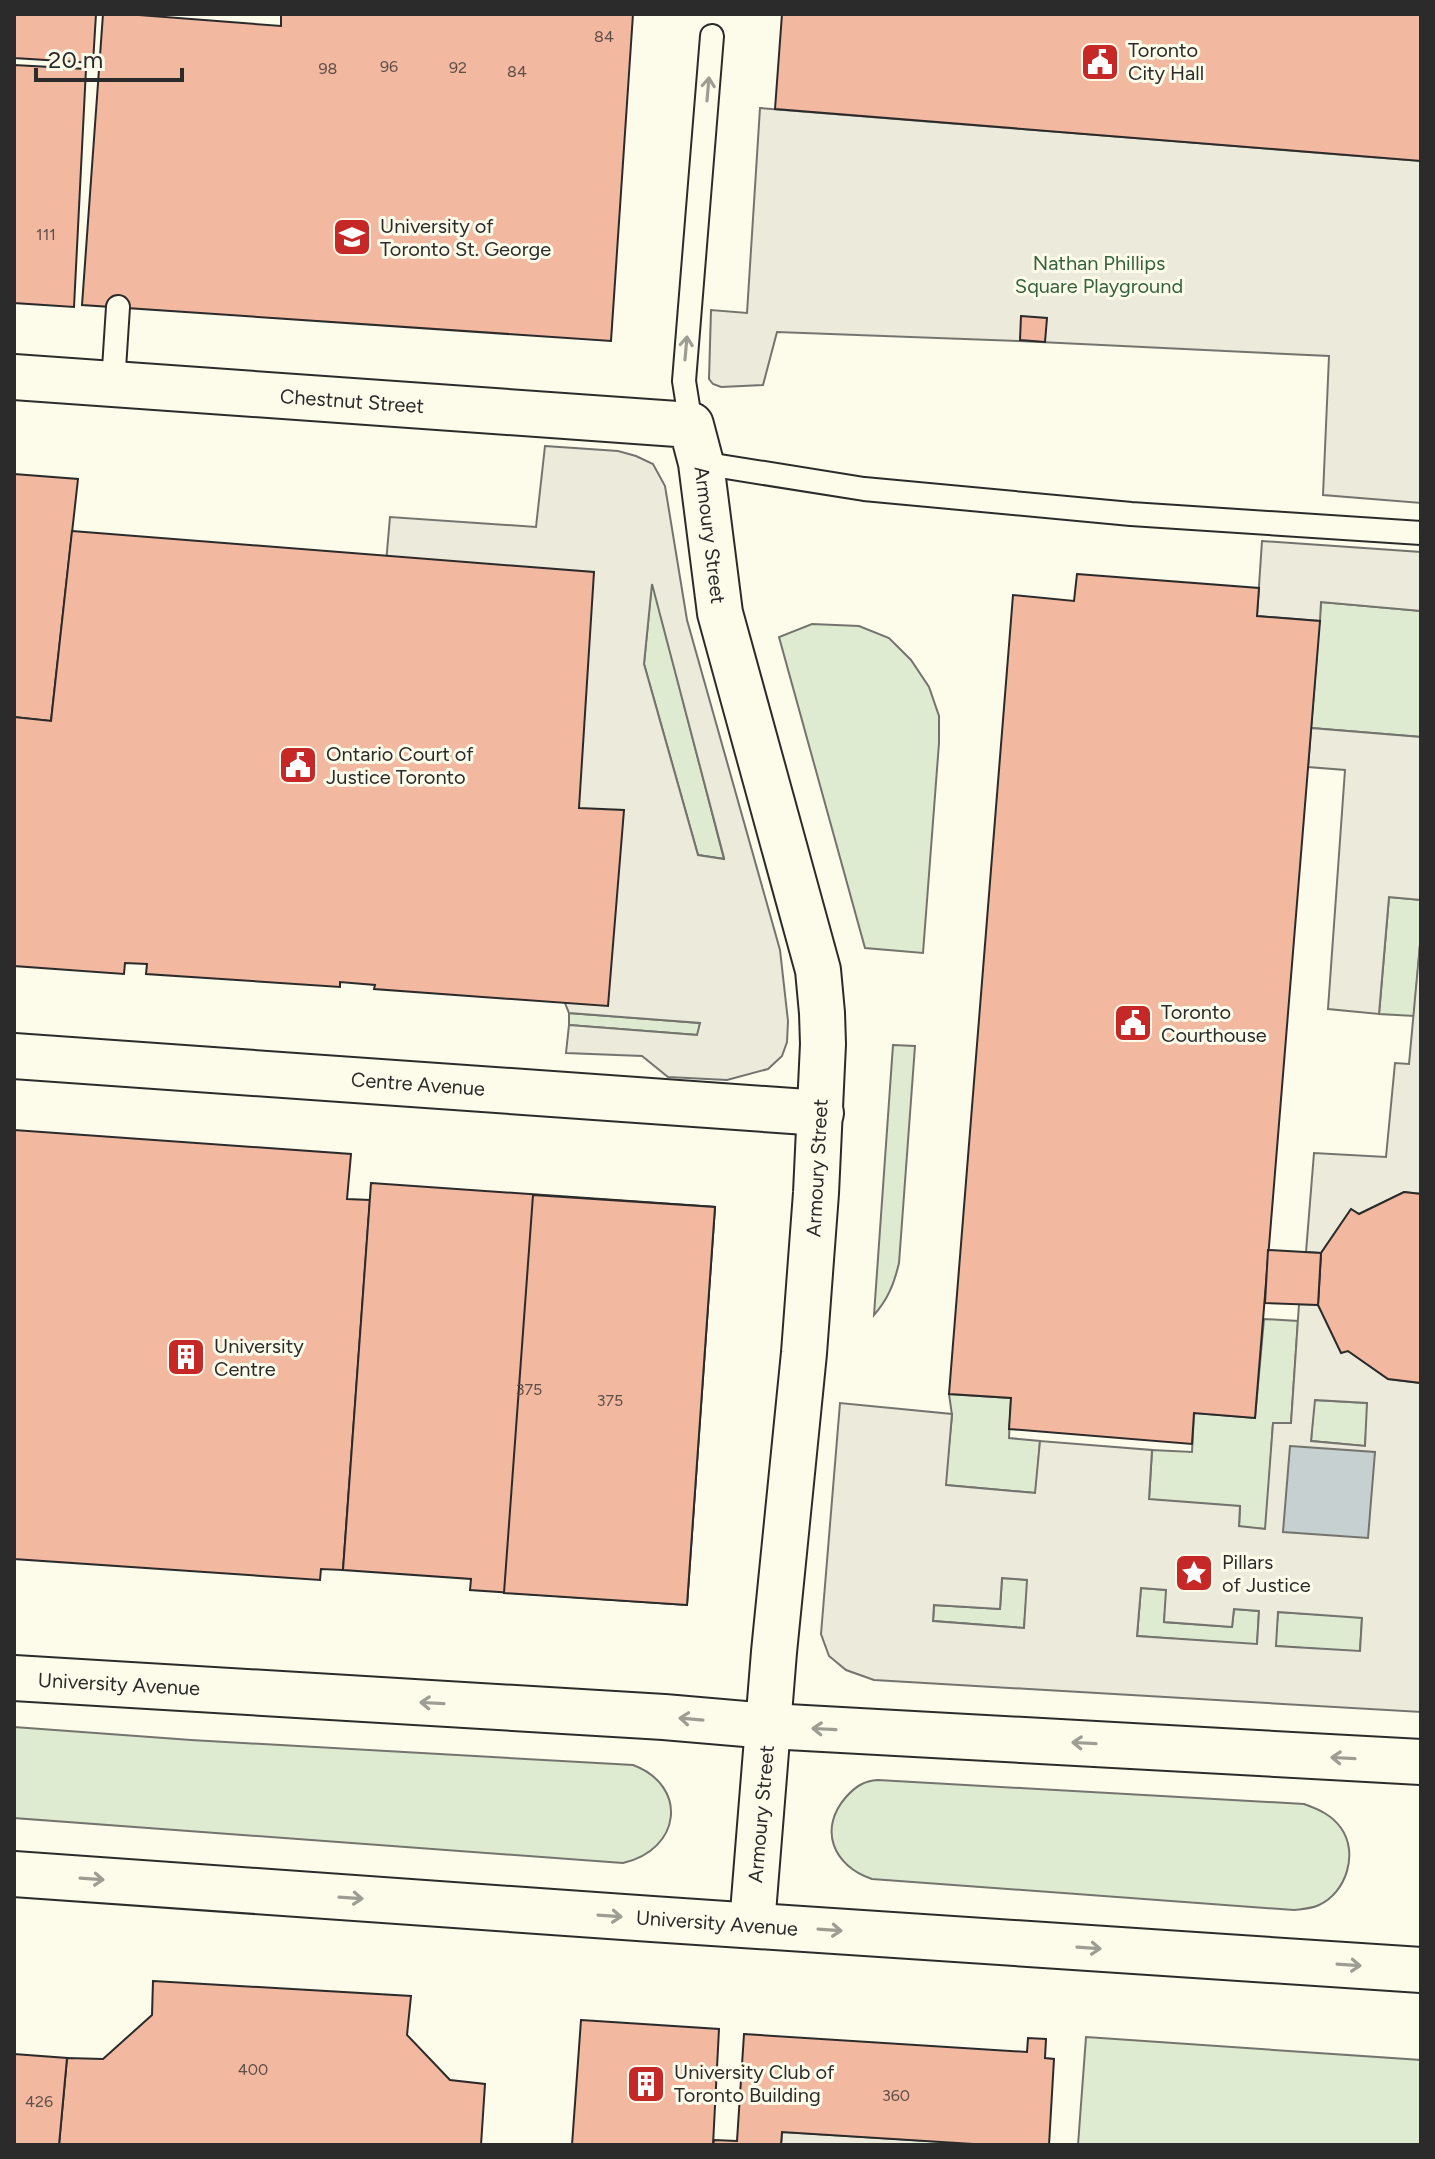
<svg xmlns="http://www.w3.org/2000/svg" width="1435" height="2159" font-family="Figtree,sans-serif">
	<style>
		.green { fill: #deebd1; stroke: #74746e; stroke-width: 2 }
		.parking { fill: #eceadb; stroke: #74746e; stroke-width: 2; fill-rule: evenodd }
		.water { fill: #c7d0d0; stroke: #74746e; stroke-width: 2 }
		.building { fill: #f2b8a0; stroke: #2b2b2b; stroke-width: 2 }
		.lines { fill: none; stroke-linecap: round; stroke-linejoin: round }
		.service-casing { stroke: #2b2b2b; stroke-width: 26 }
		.minor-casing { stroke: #2b2b2b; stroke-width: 48 }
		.primary-casing { stroke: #2b2b2b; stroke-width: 48 }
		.service { stroke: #fdfbea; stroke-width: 22 }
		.minor { stroke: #fdfbea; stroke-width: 44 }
		.primary { stroke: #fdfbea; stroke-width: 44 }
		.oneway { stroke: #9e9d94 }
		.labels { text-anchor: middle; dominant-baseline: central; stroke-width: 6; stroke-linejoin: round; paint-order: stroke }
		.number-label { font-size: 16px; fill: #5d4e48 }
		.poi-label { font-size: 20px; fill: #2b2b2b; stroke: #fdfbea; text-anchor: start }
		.park-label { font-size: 20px; fill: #34623c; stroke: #fdfbea }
		.street-label { font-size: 20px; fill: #2b2b2b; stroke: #fdfbea }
	</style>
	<rect width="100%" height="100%" fill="#fdfbea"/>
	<!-- green -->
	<g class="green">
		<polygon points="652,581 724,859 698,855 644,664"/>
		<polygon points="1321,602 1421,611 1421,737 1311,728"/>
		<polygon points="812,624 859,626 889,638 911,660 929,687 939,716 939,743 923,953 865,948 779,637"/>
		<polygon points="1389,897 1421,900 1421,933 1414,1016 1379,1014"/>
		<polygon points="569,1013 700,1023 698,1035 569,1025"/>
		<path d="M893,1045L915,1046L899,1263C894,1284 888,1299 874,1315Z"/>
		<polygon points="1264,1319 1298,1321 1291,1424 1273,1424 1266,1529 1239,1527 1240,1507 1149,1500 1152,1450 1192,1452 1194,1413 1255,1418"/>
		<polygon points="949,1394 1011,1398 1009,1438 1040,1441 1036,1493 945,1485 952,1415"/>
		<polygon points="1314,1400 1368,1403 1365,1446 1311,1441"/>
		<polygon points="1002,1578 1028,1580 1024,1628 933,1621 934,1605 1000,1609"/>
		<polygon points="1141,1588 1167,1590 1164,1622 1232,1627 1234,1609 1259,1611 1257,1645 1137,1636"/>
		<polygon points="1278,1612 1362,1617 1360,1652 1275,1646"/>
		<path d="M14,1727L191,1740L633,1765C689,1786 681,1850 623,1863L14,1818Z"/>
		<path d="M878,1780L1304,1804C1318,1809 1332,1815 1341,1828C1359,1853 1346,1893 1319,1905C1311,1909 1302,1909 1294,1910L872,1879C833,1866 818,1829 846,1797C856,1786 864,1781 878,1780Z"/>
		<polygon points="1086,2037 1421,2060 1421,2145 1078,2145"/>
	</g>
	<!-- parking -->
	<g class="parking">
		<polygon points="760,108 1421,161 1421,503 1323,495 1329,356 1019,341 777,332 763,385 721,387 713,384 709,379 711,310 747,313"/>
		<path d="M545,446L618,451L636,456L653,464L665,486L687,620L780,950L788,1021L787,1042L782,1056L768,1069L727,1080L668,1077L642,1056L566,1053L569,1025L697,1035L700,1023L569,1013L565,1003L579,808L381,620L390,517L536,527ZM652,584L724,858V859L698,855L644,664Z"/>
		<polygon points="1262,541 1421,552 1421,611 1321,602 1320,621 1257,616"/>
		<polygon points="1311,728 1421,737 1421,900 1389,897 1379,1014 1328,1009 1345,770 1308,767"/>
		<polygon points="1421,933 1421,1194 1404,1192 1359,1214 1351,1209 1321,1253 1306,1252 1314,1153 1386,1157 1395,1063 1409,1064"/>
		<path d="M1299,1304L1318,1305L1348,1351L1388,1379L1421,1383V1712L874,1680L846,1670L829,1656L821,1634L840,1403L952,1414L946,1485L1035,1493L1040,1441L1152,1450L1149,1499L1240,1506L1239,1526L1265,1529L1273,1423H1291ZM1315,1400L1367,1403L1365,1446L1311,1441ZM1002,1578L1027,1580L1024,1628L933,1621L934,1605L1000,1609ZM1141,1588L1166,1590L1164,1622L1232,1627L1234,1609L1259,1611L1257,1644L1137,1636ZM1278,1612L1362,1618L1360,1651L1276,1646Z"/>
		<polygon points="782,2132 976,2144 781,2145"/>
	</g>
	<!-- water -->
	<polygon class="water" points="1290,1446 1375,1452 1368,1538 1283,1532"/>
	<!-- building -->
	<g class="building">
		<polygon points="14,14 96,14 93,63 14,58"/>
		<polygon points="103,14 126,14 281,26 281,14 633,14 611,341 82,305"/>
		<polygon points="782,14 1421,14 1421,161 775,109"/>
		<polygon points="14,65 86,69 74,307 14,303"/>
		<polygon points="1021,316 1047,318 1045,342 1020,340"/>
		<polygon points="14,474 78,479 51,721 14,717"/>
		<polygon points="72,531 594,572 579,808 624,810 608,1006 374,989 375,985 340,982 340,987 146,974 147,964 125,963 124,974 14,966 14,717 51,721"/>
		<polygon points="1077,574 1259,588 1257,616 1320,621 1255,1418 1194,1413 1192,1444 1009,1429 1011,1398 949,1394 1013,595 1074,601"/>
		<polygon points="14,1130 351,1154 347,1199 370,1200 343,1570 321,1569 320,1580 14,1559"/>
		<polygon points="371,1183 715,1207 687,1605 470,1590 471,1579 343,1570"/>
		<polygon points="1404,1192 1421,1194 1421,1383 1388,1379 1348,1351 1341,1353 1318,1305 1321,1253 1351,1209 1359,1214"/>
		<polygon points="533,1195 715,1207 687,1605 504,1593"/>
		<polygon points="1268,1250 1321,1253 1318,1305 1265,1303"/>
		<polygon points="153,1981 411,1996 407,2035 450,2080 485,2084 481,2145 59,2145 67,2058 103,2059 152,2015"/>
		<polygon points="581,2020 719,2029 713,2145 572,2145"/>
		<polygon points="744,2034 1027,2052 1028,2038 1046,2039 1045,2058 1054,2059 1049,2145 989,2145 782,2132 781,2145 713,2145 714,2140 737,2141"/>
		<polygon points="14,2054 67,2058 59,2145 14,2145"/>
	</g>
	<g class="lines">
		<defs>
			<g id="service">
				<polyline points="113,384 118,307"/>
				<polyline points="691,425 684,381 712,36"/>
				<polyline points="701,463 864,489 1131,514 1421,533"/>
			</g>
			<g id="minor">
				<polyline points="14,377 691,425 701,463 720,613 818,970 822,1013 823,1044 816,1193 804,1353 774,1652 752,1925"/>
				<polyline points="14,1056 821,1113"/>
			</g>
			<g id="primary">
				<polyline points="14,1678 664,1717 769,1726 1421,1762"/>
				<polyline points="14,1874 652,1919 1421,1970"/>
			</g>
		</defs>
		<!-- service casing -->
		<use href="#service" class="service-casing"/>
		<!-- minor casing -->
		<use href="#minor" class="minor-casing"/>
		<!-- primary casing -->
		<use href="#primary" class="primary-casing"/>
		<!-- service -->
		<use href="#service" class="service"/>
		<!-- minor -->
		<use href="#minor" class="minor"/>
		<!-- primary -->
		<use href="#primary" class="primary"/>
	</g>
	<!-- one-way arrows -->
	<defs><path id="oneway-shaft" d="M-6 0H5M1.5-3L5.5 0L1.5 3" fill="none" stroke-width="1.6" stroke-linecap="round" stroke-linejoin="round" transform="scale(2)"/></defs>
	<g class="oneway">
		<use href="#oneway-shaft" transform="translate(708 89) rotate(-85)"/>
		<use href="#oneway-shaft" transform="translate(686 348) rotate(-85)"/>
		<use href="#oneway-shaft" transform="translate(432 1703) rotate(-177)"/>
		<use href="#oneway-shaft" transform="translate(691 1719) rotate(-175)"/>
		<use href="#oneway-shaft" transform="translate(824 1729) rotate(-177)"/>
		<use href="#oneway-shaft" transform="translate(1084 1743) rotate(-177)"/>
		<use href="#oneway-shaft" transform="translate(1343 1758) rotate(-177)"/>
		<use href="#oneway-shaft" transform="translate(92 1879) rotate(4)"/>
		<use href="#oneway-shaft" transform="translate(351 1898) rotate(4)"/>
		<use href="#oneway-shaft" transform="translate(610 1916) rotate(4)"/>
		<use href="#oneway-shaft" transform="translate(830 1930) rotate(4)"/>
		<use href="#oneway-shaft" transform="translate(1089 1948) rotate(4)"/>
		<use href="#oneway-shaft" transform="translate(1349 1965) rotate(4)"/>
	</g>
	<!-- icons -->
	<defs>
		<symbol id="civic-square" viewBox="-11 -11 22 22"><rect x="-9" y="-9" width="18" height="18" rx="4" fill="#c62828" stroke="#fdfbea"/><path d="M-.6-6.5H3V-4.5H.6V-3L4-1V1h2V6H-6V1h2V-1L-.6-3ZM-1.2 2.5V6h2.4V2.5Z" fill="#fff"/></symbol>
		<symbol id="university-square" viewBox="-11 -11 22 22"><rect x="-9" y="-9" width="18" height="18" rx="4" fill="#c62828" stroke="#fdfbea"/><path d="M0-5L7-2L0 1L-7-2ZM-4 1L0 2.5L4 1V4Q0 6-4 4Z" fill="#fff"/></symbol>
		<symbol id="building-square" viewBox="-11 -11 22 22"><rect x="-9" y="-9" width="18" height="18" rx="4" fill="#c62828" stroke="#fdfbea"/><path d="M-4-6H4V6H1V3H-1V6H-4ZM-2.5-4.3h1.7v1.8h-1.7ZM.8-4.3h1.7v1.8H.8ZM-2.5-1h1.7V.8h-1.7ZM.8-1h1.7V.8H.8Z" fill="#fff"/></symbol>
		<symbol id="sight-square" viewBox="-11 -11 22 22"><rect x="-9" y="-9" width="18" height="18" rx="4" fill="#c62828" stroke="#fdfbea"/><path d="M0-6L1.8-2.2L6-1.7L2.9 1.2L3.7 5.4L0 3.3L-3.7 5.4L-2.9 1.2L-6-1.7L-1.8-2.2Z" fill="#fff"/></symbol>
	</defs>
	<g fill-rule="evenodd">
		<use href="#civic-square" x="1078" y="40" width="44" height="44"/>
		<use href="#university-square" x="330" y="215" width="44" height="44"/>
		<use href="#civic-square" x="276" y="743" width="44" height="44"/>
		<use href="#civic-square" x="1111" y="1001" width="44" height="44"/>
		<use href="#building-square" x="164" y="1335" width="44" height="44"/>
		<use href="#sight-square" x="1172" y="1551" width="44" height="44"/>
		<use href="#building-square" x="624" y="2062" width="44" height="44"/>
	</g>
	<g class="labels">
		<!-- number labels -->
		<g class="number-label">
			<text x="604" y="36">84</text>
			<text x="389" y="66">96</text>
			<text x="458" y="67">92</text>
			<text x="328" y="68">98</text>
			<text x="517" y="71">84</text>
			<text x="46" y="234">111</text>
			<text x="529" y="1389">375</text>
			<text x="610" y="1400">375</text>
			<text x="253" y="2069">400</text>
			<text x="896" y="2095">360</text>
			<text x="39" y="2101">426</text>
		</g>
		<!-- poi labels -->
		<g class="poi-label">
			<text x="1128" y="50">Toronto<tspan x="1128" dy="23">City Hall</tspan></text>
			<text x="380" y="226">University of<tspan x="380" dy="23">Toronto St. George</tspan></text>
			<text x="326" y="754">Ontario Court of<tspan x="326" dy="23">Justice Toronto</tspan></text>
			<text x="1161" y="1012">Toronto<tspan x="1161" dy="23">Courthouse</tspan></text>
			<text x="214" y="1346">University<tspan x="214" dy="23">Centre</tspan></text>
			<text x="1222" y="1562">Pillars<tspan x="1222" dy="23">of Justice</tspan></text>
			<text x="674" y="2072">University Club of<tspan x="674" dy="23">Toronto Building</tspan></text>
		</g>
		<!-- park labels -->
		<g class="park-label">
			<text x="1099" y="263">Nathan Phillips<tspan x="1099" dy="23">Square Playground</tspan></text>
		</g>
		<!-- street labels -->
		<g class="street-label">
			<text transform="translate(352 401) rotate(4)">Chestnut Street</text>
			<text transform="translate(710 535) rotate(83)">Armoury Street</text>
			<text transform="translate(418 1084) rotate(4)">Centre Avenue</text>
			<text transform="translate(817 1168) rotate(-87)">Armoury Street</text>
			<text transform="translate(119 1684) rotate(3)">University Avenue</text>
			<text transform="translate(761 1814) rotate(-85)">Armoury Street</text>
			<text transform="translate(717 1923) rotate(4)">University Avenue</text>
		</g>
	</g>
	<!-- border -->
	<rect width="1435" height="2159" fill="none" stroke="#2b2b2b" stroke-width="32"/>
	<!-- scale -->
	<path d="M36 68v12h146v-12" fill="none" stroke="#2b2b2b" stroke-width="4"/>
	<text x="48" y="68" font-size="24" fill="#2b2b2b" stroke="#fdfbea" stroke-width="6" paint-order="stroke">20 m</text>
</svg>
